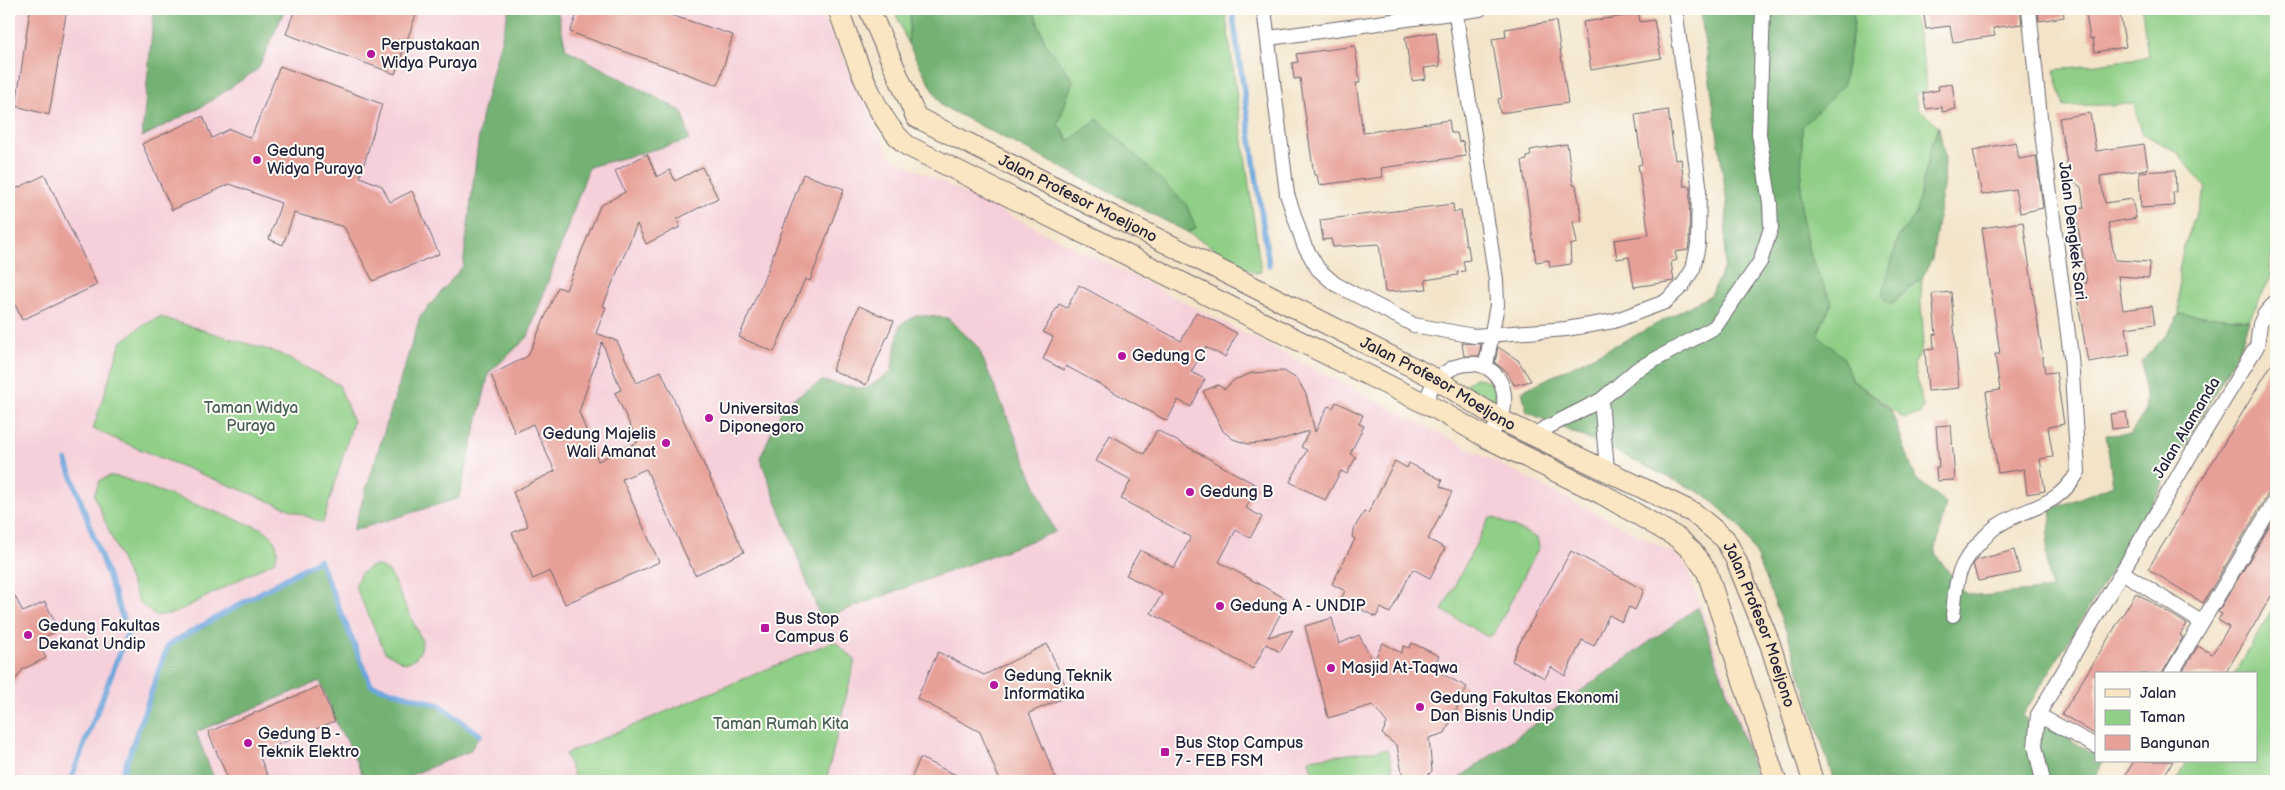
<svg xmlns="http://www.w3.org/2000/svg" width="2285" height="790" font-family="'Balsamiq Sans',sans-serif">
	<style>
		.built { fill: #f5cfd9 }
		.green { fill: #8fcf86; stroke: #587860 }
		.forest { fill: #73b273; stroke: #4a6a57 }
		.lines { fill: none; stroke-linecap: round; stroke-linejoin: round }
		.stream { stroke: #6da6dc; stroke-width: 5.5 }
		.building { fill: #e7a098; fill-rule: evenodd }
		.street-casing { stroke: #6b666d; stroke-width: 16 }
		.secondary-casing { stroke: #6b666d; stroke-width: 22 }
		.street { stroke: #fff; stroke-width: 14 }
		.secondary { stroke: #fbe6c4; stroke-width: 20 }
		.poi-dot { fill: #b5179e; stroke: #fdfcf7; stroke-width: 2 }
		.labels { text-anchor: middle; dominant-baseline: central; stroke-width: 4; stroke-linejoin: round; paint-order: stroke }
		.poi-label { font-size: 16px; fill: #22223b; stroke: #fdfcf7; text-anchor: start }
		.street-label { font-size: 16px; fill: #22223b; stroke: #fdfcf7 }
		.park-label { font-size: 16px; fill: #485f55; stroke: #fdfcf7 }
	</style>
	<rect width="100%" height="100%" fill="#fdfcf7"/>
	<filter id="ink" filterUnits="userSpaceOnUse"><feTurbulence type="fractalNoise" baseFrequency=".02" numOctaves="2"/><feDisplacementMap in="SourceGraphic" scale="10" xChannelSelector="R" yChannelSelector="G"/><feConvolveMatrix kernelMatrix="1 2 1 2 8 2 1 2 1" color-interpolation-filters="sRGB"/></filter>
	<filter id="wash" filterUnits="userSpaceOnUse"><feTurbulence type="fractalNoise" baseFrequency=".0096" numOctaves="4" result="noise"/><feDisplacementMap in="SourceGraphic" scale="20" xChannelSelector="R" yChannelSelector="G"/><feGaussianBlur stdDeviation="1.12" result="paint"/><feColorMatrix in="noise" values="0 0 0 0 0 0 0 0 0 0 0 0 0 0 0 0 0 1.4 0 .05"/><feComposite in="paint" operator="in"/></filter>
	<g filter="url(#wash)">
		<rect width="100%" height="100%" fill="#f3e4c9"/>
		<!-- built -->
		<polygon class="built" points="9,9 820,9 891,157 1141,280 1677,555 1687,567 1762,781 9,781"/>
		<!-- green -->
		<g class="green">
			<polygon points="894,9 911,9 908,44"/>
			<polygon points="1033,9 1225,9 1261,272 1255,273 1187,232 1196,228 1134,155 1098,119 1070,141 1058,125 1073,80 1046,45"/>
			<path d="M1853,9H1912C1919,36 1925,62 1926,91L1915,95L1918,109L1926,114L1939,127L1932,143L1915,216L1898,238L1890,305L1922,278C1922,287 1920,297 1921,306C1923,331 1927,342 1914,365L1923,406L1920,414L1904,418L1851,379L1843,358L1817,335L1832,303L1809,253L1801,212L1802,126L1843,86L1854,23Z"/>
			<polygon points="2142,9 2276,9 2276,248 2271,257 2269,270 2272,275 2249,320 2179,314 2179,270 2184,246 2206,188 2177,152 2142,133 2134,104 2064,106 2054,70 2148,57"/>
			<path d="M160,317L278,353L339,385L353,422L323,523C247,491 169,463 93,429L121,342L142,326Z"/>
			<path d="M1475,378C1489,378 1497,386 1495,400L1463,386Z"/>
			<path d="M110,476L120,477L263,529C276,538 280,547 275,561L175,613L155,616L139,602L94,495L100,480Z"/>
			<polygon points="1493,517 1537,538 1539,547 1495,632 1491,636 1486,636 1442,610 1489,519"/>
			<path d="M372,566H379L390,573L422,641C422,653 416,660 405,663L385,652L355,586L360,574Z"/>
			<polygon points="2276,603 2276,781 2176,781 2187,761 2256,761 2256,674 2235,674"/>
			<polygon points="834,641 855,660 826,781 576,781 565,754"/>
			<polygon points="1388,749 1395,781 1314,781 1309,759"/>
		</g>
		<!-- forest -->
		<g class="forest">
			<polygon points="154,9 285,9 258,69 203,106 142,137"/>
			<polygon points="509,9 557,9 566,49 683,112 689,140 589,167 528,337 489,373 459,498 353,531 420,317 463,266 481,118"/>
			<polygon points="911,9 1033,9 1046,45 1073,80 1058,125 1069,141 1098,119 1186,204 1196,228 1187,232 942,106 908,44"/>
			<polygon points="1700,9 1853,9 1854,23 1843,86 1802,127 1801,212 1809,253 1832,303 1817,335 1844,358 1851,379 1891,410 1916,479 1946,503 1935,553 1964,593 1981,596 2051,589 2046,554 2052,509 2113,485 2106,435 2130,434 2146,411 2142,361 2168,333 2179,314 2249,320 2239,350 2142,521 2023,715 2029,723 2052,728 2096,756 2096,761 2103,761 2094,781 1834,781 1789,638 1754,551 1741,527 1705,495 1615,451 1527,412 1522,391 1634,336 1711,295 1724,267 1727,204"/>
			<polygon points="1939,127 1945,159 1944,180 1932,259 1922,278 1889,305 1882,296 1898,238 1915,216 1932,143"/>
			<polygon points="917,315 948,318 978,347 1055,532 821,619 760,458 784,404 822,381 865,389 891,372 900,325"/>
			<polygon points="319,560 371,685 439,705 480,735 470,751 397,781 365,781 346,739 340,732 320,681 196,732 215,781 120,781 168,645"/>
			<polygon points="1698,607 1758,781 1455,781"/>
		</g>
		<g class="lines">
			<!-- stream -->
			<g class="stream">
				<polyline points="1232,9 1269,265"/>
				<polyline points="66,460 128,632 70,781"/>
				<polyline points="120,781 168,645 319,560 371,685 439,705 480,735"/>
			</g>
		</g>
		<g id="blocks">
			<!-- building -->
			<g class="building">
				<polygon points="30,9 67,9 49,115 16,106"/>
				<polygon points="295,9 418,9 395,74 286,34"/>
				<polygon points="579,9 652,9 733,35 718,85 570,32"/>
				<polygon points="1923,9 2020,9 2022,24 1993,28 1995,36 1953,42 1950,26 1926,29"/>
				<polygon points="2038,9 2063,9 2064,17 2039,21"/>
				<polygon points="2085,9 2119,9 2126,47 2095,52 2093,38 2090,39"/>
				<polygon points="1639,14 1640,22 1654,20 1661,58 1591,70 1583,22"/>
				<polygon points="1556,21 1568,103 1500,113 1498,99 1502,98 1492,39 1506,37 1505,29"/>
				<polygon points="1436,32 1440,66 1424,68 1426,79 1412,81 1405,37"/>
				<polygon points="1355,46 1360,83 1356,83 1363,133 1449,120 1451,133 1457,133 1459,142 1463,141 1466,156 1381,168 1383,177 1319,185 1317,175 1314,175 1300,78 1294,79 1292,63 1298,62 1296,54"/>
				<polygon points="280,66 382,104 360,177 382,186 390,202 412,191 439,254 373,281 344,227 294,213 283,245 269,239 281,203 230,184 172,210 142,144 203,116 212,138 230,129 251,138"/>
				<polygon points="1952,84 1956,109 1942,112 1942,107 1926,109 1923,93 1939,90 1938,86"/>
				<polygon points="1668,110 1675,160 1681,159 1684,186 1690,186 1689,244 1688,250 1675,252 1677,260 1671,262 1674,281 1634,287 1629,257 1617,259 1614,240 1649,235 1638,165 1642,164 1635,115"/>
				<polygon points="2090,113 2096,151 2144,144 2148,169 2100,176 2105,203 2132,199 2136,218 2108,223 2115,260 2150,262 2149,278 2118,276 2123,310 2152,306 2155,324 2126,328 2130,355 2088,362 2075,285 2087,283 2075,208 2084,207 2081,187 2070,180 2059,118"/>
				<polygon points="2016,142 2019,159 2036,156 2043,208 2020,213 2015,189 1982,195 1973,150"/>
				<polygon points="1567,144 1573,185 1576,185 1582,221 1573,222 1577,243 1570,245 1571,264 1550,267 1549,260 1536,262 1522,161 1527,160 1527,157 1531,156 1530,150"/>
				<path d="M647,154L657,177L670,170L675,181L702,167L718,198L677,219L680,227L646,244L637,224L603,306L606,307L596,333L617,341L637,383L661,371L744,552L695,575L646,469L622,479L659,562L565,604L550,571L533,579L512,533L528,526L513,492L555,471L533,424L515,433L491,375L528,356L558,287L566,290L600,206L625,192L615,171ZM602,342L621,390L615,393L638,442L598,461L579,412Z"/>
				<polygon points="2175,170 2176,192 2173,192 2174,206 2141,208 2139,172"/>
				<polygon points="803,174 844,189 810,281 805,279 774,352 739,337 768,269"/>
				<polygon points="45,175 97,285 22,320 9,291 9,192"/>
				<polygon points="1453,204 1454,212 1461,211 1466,246 1468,246 1470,260 1463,261 1465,271 1457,272 1458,275 1425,280 1427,289 1385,292 1379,244 1333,247 1331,239 1323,240 1320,220"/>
				<polygon points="2023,222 2045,373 2056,372 2064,424 2048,427 2053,457 2040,459 2045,491 2027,494 2024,469 1998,473 1986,392 2000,390 1995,354 2000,354 1982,228"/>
				<polygon points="1079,285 1181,341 1196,312 1237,333 1225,357 1205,347 1191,372 1205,379 1191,407 1178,400 1167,421 1066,366 1064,370 1043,359 1053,337 1043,332 1059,304 1067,308"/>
				<polygon points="1951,292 1959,388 1928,391 1925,350 1934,349 1933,335 1936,334 1932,294"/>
				<polygon points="859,306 894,321 866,385 832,370"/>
				<polygon points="1462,343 1481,344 1479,356 1464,356"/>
				<polygon points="1498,347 1518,360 1531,381 1514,385 1507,372 1495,363"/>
				<polygon points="2276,357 2276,490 2268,494 2203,603 2148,569"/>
				<polygon points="1284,371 1297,379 1306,394 1315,432 1328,406 1333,408 1336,402 1363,415 1359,424 1364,426 1350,454 1356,457 1347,474 1341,471 1325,500 1290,482 1307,450 1301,447 1309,431 1273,442 1248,444 1233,439 1223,431 1203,391 1218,385 1225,389 1234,380 1252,373"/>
				<polygon points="2126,412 2128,427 2112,429 2110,414"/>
				<polygon points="1951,425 1955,480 1937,481 1936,467 1939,467 1936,426"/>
				<polygon points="1157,430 1258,486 1246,508 1262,517 1250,538 1236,530 1219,562 1288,600 1268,637 1293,630 1280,652 1266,644 1253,669 1151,613 1162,594 1126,575 1140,550 1174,568 1191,537 1121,499 1131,480 1096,461 1110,435 1144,454"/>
				<polygon points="1395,461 1407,468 1409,463 1442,480 1440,486 1452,492 1428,539 1445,548 1430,578 1413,569 1390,613 1381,608 1376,617 1341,599 1345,591 1332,584 1355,539 1352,537 1355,527 1364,512 1368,513"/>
				<polygon points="2276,516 2276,588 2225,674 2181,674 2198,646 2212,654 2229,627 2218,620 2222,614 2218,612"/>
				<polygon points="2014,550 2020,573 1978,581 1973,564 1977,560"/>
				<polygon points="1571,551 1644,590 1635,610 1629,607 1622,622 1609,615 1594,646 1582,640 1565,676 1551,667 1545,678 1512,661 1518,646"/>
				<polygon points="9,585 23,612 45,602 59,630 37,640 46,658 23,669 9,689"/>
				<polygon points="2136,593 2187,624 2180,635 2183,637 2162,674 2096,674 2096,735 2062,714"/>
				<polygon points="1332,618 1339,644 1359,635 1373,662 1383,643 1401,653 1404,646 1409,648 1412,643 1439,656 1436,662 1441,665 1438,672 1467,687 1445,733 1429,738 1432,771 1426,777 1410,780 1403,778 1397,746 1382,734 1387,723 1373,705 1328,718 1305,626"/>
				<polygon points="1047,644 1070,695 1029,713 1057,781 1000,781 980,732 917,698 938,652 984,675"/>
				<polygon points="320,686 335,721 258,753 270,781 229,781 208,732"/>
				<polygon points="920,758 969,781 910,781"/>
				<polygon points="2134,761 2173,761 2161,781 2122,781"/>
			</g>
		</g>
	</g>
	<g filter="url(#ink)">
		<use href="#blocks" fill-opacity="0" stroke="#6b666d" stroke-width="1"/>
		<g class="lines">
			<defs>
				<g id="street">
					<polyline points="1264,9 1287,194 1304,245 1318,269 1335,284 1414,325 1474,336 1566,329 1614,321 1665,302 1682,286 1693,269 1698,245 1699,184 1675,9"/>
					<polyline points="1455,9 1496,280 1497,305 1486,365"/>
					<polyline points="1269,38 1480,9"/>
					<polyline points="1601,400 1607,469"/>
					<path d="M1425,403C1428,396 1432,384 1437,379C1473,345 1517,372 1501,419C1498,426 1491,433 1487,438"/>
					<polyline points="1532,435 1601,400 1636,370 1715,327 1760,262 1771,228 1770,203 1759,134 1763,9"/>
					<polyline points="2122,572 2201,622"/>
					<path d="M1953,615C1956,579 1957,565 1983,539C1987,535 1992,529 1997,526C2029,505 2055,510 2078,472L2071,357L2040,117L2029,9"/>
					<polyline points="2171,674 2276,499"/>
					<polyline points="2038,715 2096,746"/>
					<polyline points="2043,781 2035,746 2038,715 2191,454 2257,346 2260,324 2265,314 2276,301"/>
				</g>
				<g id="secondary">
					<path d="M838,9C853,49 874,120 908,146L1438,410L1487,438L1602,494L1678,538L1693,552L1707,572L1776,781"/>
					<path id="s1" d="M869,9L916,117L1436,379L1501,420L1694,513L1725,539L1736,560L1770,644L1813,781"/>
				</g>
			</defs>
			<!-- street casing -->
			<use href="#street" class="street-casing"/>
			<!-- secondary casing -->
			<use href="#secondary" class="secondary-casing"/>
			<!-- street -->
			<use href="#street" class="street"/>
			<!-- secondary -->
			<use href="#secondary" class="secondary"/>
		</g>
	</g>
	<!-- markers -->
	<g class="poi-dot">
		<circle cx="371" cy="54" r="5"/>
		<circle cx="257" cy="160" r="5"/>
		<circle cx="1122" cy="356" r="5"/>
		<circle cx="709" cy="418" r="5"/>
		<circle cx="666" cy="443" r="5"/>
		<circle cx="1190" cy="492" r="5"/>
		<circle cx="1220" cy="606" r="5"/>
		<rect x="760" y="623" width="10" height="10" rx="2.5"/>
		<circle cx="28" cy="635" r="5"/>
		<circle cx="1331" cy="668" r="5"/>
		<circle cx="994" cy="685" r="5"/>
		<circle cx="1420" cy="707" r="5"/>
		<circle cx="248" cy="743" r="5"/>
		<rect x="1160" y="747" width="10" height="10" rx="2.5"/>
	</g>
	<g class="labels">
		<!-- poi labels -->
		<g class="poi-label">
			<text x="381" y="45">Perpustakaan<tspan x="381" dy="18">Widya Puraya</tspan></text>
			<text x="267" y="151">Gedung<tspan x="267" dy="18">Widya Puraya</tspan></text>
			<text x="1132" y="356">Gedung C</text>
			<text x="719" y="409">Universitas<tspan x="719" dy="18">Diponegoro</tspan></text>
			<text x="656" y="434" text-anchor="end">Gedung Majelis<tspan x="656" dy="18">Wali Amanat</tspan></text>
			<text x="1200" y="492">Gedung B</text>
			<text x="1230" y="606">Gedung A - UNDIP</text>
			<text x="775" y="619">Bus Stop<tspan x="775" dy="18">Campus 6</tspan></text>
			<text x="38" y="626">Gedung Fakultas<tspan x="38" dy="18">Dekanat Undip</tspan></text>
			<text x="1341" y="668">Masjid At-Taqwa</text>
			<text x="1004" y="676">Gedung Teknik<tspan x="1004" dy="18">Informatika</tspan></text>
			<text x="1430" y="698">Gedung Fakultas Ekonomi<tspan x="1430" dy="18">Dan Bisnis Undip</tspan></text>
			<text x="258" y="734">Gedung B -<tspan x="258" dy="18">Teknik Elektro</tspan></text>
			<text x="1175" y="743">Bus Stop Campus<tspan x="1175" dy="18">7 - FEB FSM</tspan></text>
		</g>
		<!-- street labels -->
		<g class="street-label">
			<text stroke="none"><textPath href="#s1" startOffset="299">Jalan Profesor Moeljono</textPath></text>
			<text transform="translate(2072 231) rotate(83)">Jalan Dengkek Sari</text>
			<text stroke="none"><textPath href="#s1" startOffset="704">Jalan Profesor Moeljono</textPath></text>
			<text transform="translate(2187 428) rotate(-59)">Jalan Alamanda</text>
			<text stroke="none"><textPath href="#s1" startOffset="1124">Jalan Profesor Moeljono</textPath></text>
		</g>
		<!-- park labels -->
		<g class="park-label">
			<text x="251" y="408">Taman Widya<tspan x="251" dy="18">Puraya</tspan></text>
			<text x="781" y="724">Taman Rumah Kita</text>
		</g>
	</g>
	<!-- margin -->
	<rect width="2285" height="790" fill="none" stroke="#fdfcf7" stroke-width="30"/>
	<!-- legend -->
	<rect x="2095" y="672" width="162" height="90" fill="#fdfcf7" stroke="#a5a5ac"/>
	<rect x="2105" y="689" width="25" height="8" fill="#fbe6c4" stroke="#a5a5ac"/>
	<text x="2140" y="698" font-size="15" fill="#22223b">Jalan</text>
	<rect x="2105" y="710" width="25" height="15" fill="#8fcf86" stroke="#a5a5ac"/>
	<text x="2140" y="722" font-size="15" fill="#22223b">Taman</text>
	<rect x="2105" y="735" width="25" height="15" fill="#e7a098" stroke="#a5a5ac"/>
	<text x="2140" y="748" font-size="15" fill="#22223b">Bangunan</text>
</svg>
